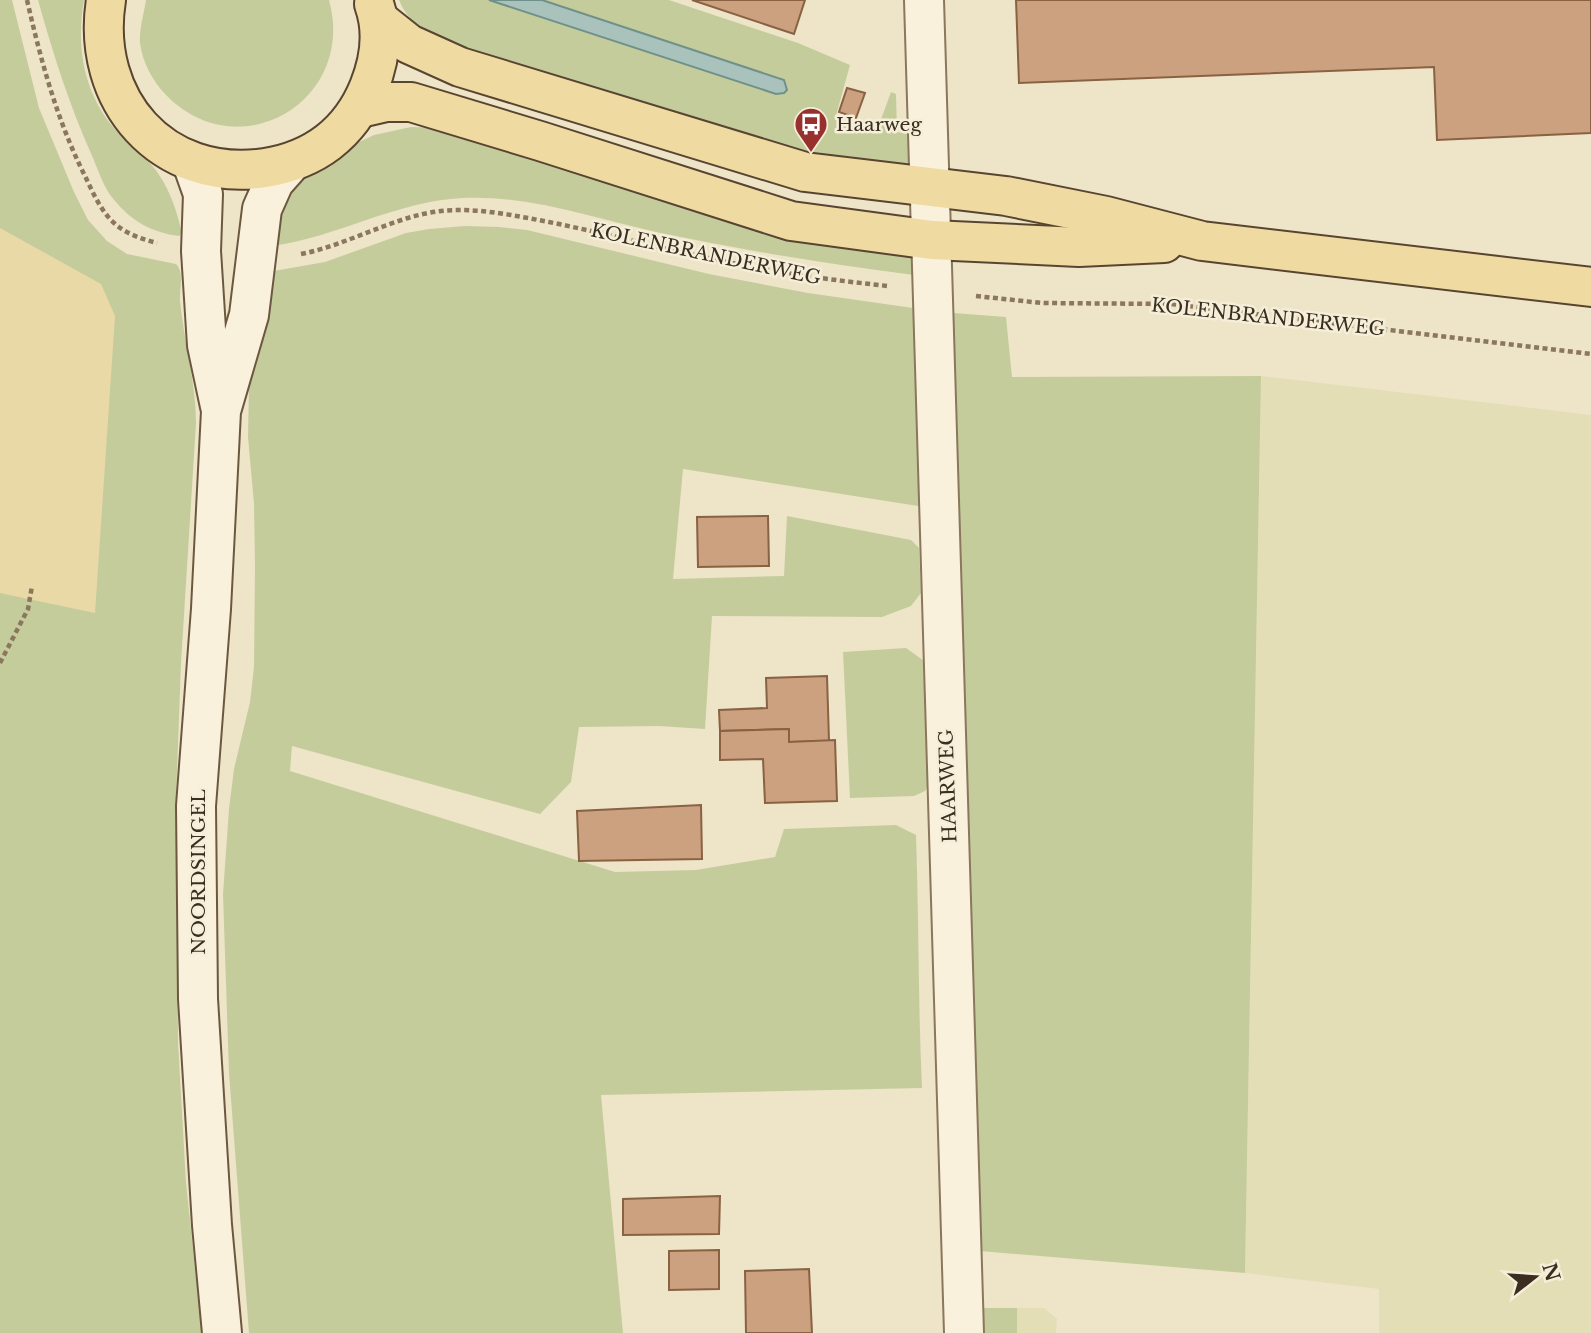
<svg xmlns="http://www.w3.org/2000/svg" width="1591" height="1333" font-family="'Libre Baskerville',serif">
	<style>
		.farmland { fill: #e4deb6 }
		.green { fill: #c5cc9c }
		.sand { fill: #e9d9a6 }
		.water { fill: #a9c2bc; stroke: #6f918a; stroke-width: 2 }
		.building { fill: #cba17f; stroke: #896143; stroke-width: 2 }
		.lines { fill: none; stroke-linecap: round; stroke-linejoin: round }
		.minor-casing { stroke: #8a775d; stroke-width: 42 }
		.secondary-casing { stroke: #6c5840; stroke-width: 42 }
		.primary-casing { stroke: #584531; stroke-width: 42 }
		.path { stroke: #8a775d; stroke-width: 4.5; stroke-dasharray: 5 3.5; stroke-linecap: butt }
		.minor { stroke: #f9f1dc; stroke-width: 38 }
		.secondary { stroke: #f9f1dc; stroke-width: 38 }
		.primary { stroke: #efdaa2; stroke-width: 38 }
		.labels { text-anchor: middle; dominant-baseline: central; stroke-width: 5; stroke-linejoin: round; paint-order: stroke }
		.poi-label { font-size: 19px; fill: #3b2e21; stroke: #f5eed8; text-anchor: start }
		.street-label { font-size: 19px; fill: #3b2e21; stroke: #f5eed8 }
	</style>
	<rect width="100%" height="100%" fill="#eee4c8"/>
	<!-- farmland -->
	<g class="farmland">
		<polygon points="1261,376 1591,415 1591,1333 1379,1333 1379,1289 1245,1273"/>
		<polygon points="1017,1308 1044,1308 1057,1319 1056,1333 1017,1333"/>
	</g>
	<!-- green -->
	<g class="green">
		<path d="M0,0H12L39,108L74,192L88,220L107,241L127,254L176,264C185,273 179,289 180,301C184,342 196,382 196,423L181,663L176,800L178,1042L186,1183L202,1333H0Z"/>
		<path d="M38,0H84C76,45 83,91 113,127C124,140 137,149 148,161C167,181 176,207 182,233L179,236C153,233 131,221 115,201C104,189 99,172 93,158C70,107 53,54 38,0Z"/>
		<path d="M146,0H329C357,101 239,170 166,95C153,82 142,61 140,43C139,30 144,13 146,0Z"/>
		<path d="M399,0H489L776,94L784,80L542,0H669L798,43L850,65L835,119L876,133L891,92L896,94L897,132L912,135L913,171L808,159L442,43C424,33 407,20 399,0Z"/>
		<path d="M411,127L445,128L640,193L705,212L916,249L914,275C827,264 742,250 656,232C592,218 529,195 463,198C396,201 338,237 272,246L276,211L296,185L357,143L374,135Z"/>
		<path d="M465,226L499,227L527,230L709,274L808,293L920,309L918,506L683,469L673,579L784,576L787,516L911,540L919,548L921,593L911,606L882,617L712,616L705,729L659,726L579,727L571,782L540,814L292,746L290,771L615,872L696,870L775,857L784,829L896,825L916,835C919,919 918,1003 922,1088L601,1095L623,1333H249L229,1073L223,894L229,809L234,769L250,702L254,667L255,566L254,504L248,437L249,386L268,272L325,262L406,233L429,229Z"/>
		<polygon points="953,313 1006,317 1012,377 1261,376 1245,1273 980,1251"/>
		<polygon points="906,648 927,663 932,780 925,791 914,796 850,798 843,652"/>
		<polygon points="981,1308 1017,1308 1017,1333 982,1333"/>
	</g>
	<!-- sand -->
	<polygon class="sand" points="0,228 101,284 115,316 95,613 0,593"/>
	<!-- water -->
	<polygon class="water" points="489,0 542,0 784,80 787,90 784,93 776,94"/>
	<!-- building -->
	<g class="building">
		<polygon points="692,0 805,0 794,34"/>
		<polygon points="1016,0 1591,0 1591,133 1437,140 1434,67 1019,83"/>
		<polygon points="847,88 865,93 856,118 839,112"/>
		<polygon points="768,516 769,566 698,567 697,517"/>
		<polygon points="827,676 829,741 789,742 789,729 720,731 719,710 767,708 766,678"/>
		<polygon points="789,729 789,742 835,740 837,801 765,803 763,759 720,760 720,731"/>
		<polygon points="701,805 702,859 579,861 577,811"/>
		<polygon points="720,1196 719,1234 623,1235 623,1199"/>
		<polygon points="719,1250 719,1289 669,1290 669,1251"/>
		<polygon points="809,1269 812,1333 746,1333 745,1271"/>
	</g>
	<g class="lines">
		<defs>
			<polyline id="minor" points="924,0 964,1333"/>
			<g id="secondary">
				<polyline points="192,163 203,194 201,251 207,345 220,406"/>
				<polyline points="222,1333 212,1225 198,999 196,806 211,609 221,411 249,315 262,209 274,182 290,164"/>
			</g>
			<g id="primary">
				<path d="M106,0C90,100 162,183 265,168C314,160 350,134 369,87C380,60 384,32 374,4"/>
				<polyline points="380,21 409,44 460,67 805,172 1006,196 1106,216 1202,241 1591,287"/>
				<polyline points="360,108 386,102 411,102 540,141 791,221 932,240 1079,247 1164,243"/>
			</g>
		</defs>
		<!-- minor casing -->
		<use href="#minor" class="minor-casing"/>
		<!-- secondary casing -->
		<use href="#secondary" class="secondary-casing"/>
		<!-- primary casing -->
		<use href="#primary" class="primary-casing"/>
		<!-- path -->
		<g class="path">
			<path d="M27,0C41,61 57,121 86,178C93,193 101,211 114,223C126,234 142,239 157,243"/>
			<path d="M301,254C347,245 387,220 433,212C472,206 511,215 549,222C604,233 659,248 714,259C771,272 830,280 888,286"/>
			<polyline points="976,296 1042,303 1171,304 1591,354"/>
			<polyline points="0,663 28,609 32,586"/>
		</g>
		<!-- minor -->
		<use href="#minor" class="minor"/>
		<!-- secondary -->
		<use href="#secondary" class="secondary"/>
		<!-- primary -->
		<use href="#primary" class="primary"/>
	</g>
	<!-- icons -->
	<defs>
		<symbol id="bus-pin" viewBox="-11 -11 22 30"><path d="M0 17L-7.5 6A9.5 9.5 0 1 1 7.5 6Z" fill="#98312e" stroke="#f5eed8"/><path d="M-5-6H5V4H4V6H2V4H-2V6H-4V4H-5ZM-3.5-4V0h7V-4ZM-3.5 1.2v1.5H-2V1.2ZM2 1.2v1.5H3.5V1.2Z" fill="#fff"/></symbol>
	</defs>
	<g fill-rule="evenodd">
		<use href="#bus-pin" x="792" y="105" width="38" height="52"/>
	</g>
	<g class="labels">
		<!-- poi labels -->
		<g class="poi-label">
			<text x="836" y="124">Haarweg</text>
		</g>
		<!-- street labels -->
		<g class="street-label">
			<text transform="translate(706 254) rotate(12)">KOLENBRANDERWEG</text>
			<text transform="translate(1268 317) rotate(6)">KOLENBRANDERWEG</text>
			<text transform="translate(948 786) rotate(-92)">HAARWEG</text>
			<text transform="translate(198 872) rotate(-90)">NOORDSINGEL</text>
		</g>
	</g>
	<!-- north arrow -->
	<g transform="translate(1535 1277) rotate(73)" stroke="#f5eed8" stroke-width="5" paint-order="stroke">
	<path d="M0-5L12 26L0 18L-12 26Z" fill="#3b2e21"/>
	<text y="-10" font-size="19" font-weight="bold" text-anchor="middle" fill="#3b2e21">N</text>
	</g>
</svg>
